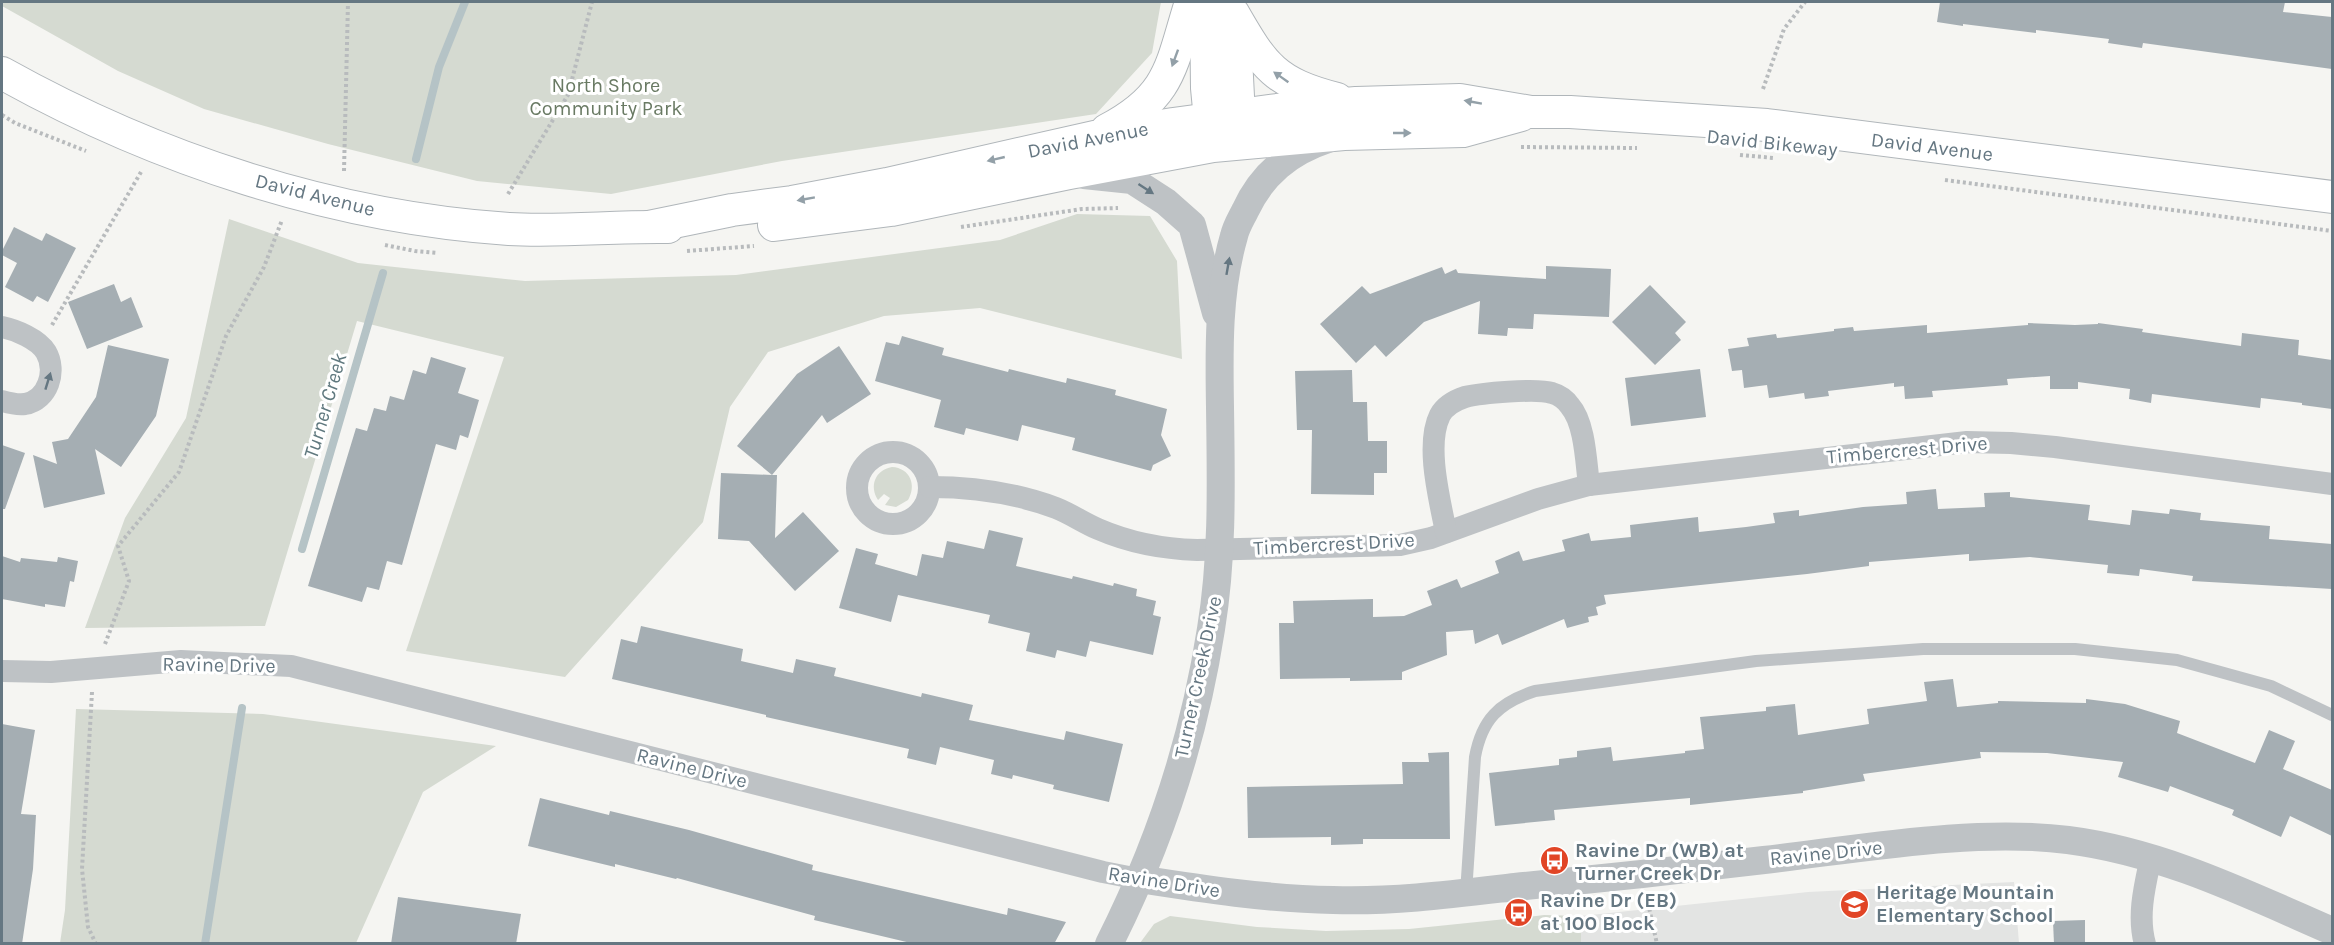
<svg xmlns="http://www.w3.org/2000/svg" width="2334" height="945" font-family="Karla,sans-serif">
	<style>
		.built { fill: #e3e4e3 }
		.green { fill: #d5dad1 }
		.lines { fill: none; stroke-linecap: round; stroke-linejoin: round }
		.stream { stroke: #b5c3c6; stroke-width: 8 }
		.building { fill: #a5aeb3 }
		.secondary-casing { stroke: #b0b6ba; stroke-width: 34 }
		.path { stroke: #b8bbbd; stroke-width: 4; stroke-dasharray: 3 3; stroke-linecap: butt }
		.service { stroke: #bec2c5; stroke-width: 12 }
		.minor { stroke: #bec2c5; stroke-width: 22 }
		.tertiary { stroke: #bec2c5; stroke-width: 28 }
		.secondary { stroke: #fff; stroke-width: 32 }
		.oneway { fill: #93a0a8 }
		.oneway2 { fill: #657782 }
		.labels { text-anchor: middle; dominant-baseline: central; stroke-width: 6; stroke-linejoin: round; paint-order: stroke }
		.park-label { font-size: 20px; fill: #697a63; stroke: #fff }
		.street-label { font-size: 20px; fill: #657782; stroke: #fff }
		.poi-label { font-size: 20px; font-weight: bold; fill: #657782; stroke: #fff; text-anchor: start }
		.water-label { font-size: 21px; font-style: italic; fill: #60797f; stroke: #fff }
	</style>
	<rect width="100%" height="100%" fill="#f5f5f2"/>
	<!-- built -->
	<polygon class="built" points="2014,882 2019,943 1581,943 1581,916 1808,892"/>
	<!-- green -->
	<g class="green">
		<polygon points="2,2 1161,2 1152,53 1096,114 782,161 611,194 477,181 328,144 204,109 118,71 2,6"/>
		<polygon points="1077,214 1150,216 1177,261 1182,359 980,308 884,316 768,352 730,407 703,522 565,677 406,651 504,357 357,321 265,626 85,628 125,518 186,418 229,219 358,263 525,281 736,275 1000,240"/>
		<path d="M892,467C910,468 917,485 908,500L896,507L885,505L890,498L884,494L878,500C869,486 875,470 892,467Z"/>
		<polygon points="76,709 263,714 496,746 423,792 356,943 60,943 65,910"/>
		<polygon points="1544,915 1581,916 1581,943 1140,943 1154,924 1170,916 1257,927 1326,931 1409,929 1506,919 1507,924 1519,922 1519,918"/>
	</g>
	<g class="lines">
		<!-- stream -->
		<g class="stream">
			<polyline points="416,159 439,67 465,2"/>
			<polyline points="302,549 383,273"/>
			<polyline points="205,944 242,708"/>
		</g>
	</g>
	<!-- building -->
	<g class="building">
		<polygon points="1940,2 2285,2 2283,12 2332,17 2332,69 2143,43 2142,48 2108,43 2109,39 2036,30 2036,33 1963,24 1963,26 1937,22"/>
		<polygon points="14,227 42,241 46,233 76,248 48,302 37,296 33,302 5,287 17,263 2,255 2,251"/>
		<polygon points="1546,266 1611,269 1609,317 1534,314 1533,329 1508,328 1507,336 1478,334 1480,301 1424,322 1386,357 1375,345 1356,363 1320,324 1362,286 1370,294 1442,267 1445,274 1456,269 1458,273 1546,279"/>
		<polygon points="114,284 121,302 131,297 143,327 87,349 68,302"/>
		<polygon points="1650,285 1686,322 1675,333 1681,340 1655,365 1612,322"/>
		<polygon points="2028,323 2075,325 2098,324 2098,323 2143,329 2142,332 2241,346 2242,333 2299,340 2298,355 2332,360 2332,409 2302,405 2302,403 2261,398 2260,408 2152,394 2151,403 2129,399 2130,389 2078,382 2078,389 2050,389 2050,376 2007,379 2008,385 1932,391 1933,397 1905,399 1904,386 1894,387 1894,383 1828,391 1829,396 1805,399 1804,393 1769,398 1767,385 1744,388 1742,370 1732,371 1728,349 1749,346 1747,338 1776,334 1777,338 1834,331 1834,329 1853,327 1854,331 1927,325 1927,333 2028,325"/>
		<polygon points="902,336 944,348 942,355 1008,372 1009,369 1066,383 1067,378 1116,390 1115,395 1167,409 1161,435 1171,456 1153,465 1151,471 1072,450 1075,438 1022,425 1018,441 966,428 964,435 934,427 941,400 875,381 886,342 899,345"/>
		<polygon points="108,345 169,359 156,416 121,467 95,449 105,494 44,508 33,455 57,464 52,442 68,439 96,397"/>
		<polygon points="839,346 871,394 827,423 822,415 772,475 777,475 775,538 803,512 839,551 795,591 749,541 718,539 721,473 772,475 737,446 797,374"/>
		<polygon points="431,357 466,368 458,393 479,400 468,438 460,435 456,450 436,444 402,565 387,561 379,590 367,587 362,602 308,586 356,428 367,431 374,408 386,411 390,396 404,400 413,370 426,374"/>
		<polygon points="1700,369 1706,417 1631,426 1625,378"/>
		<polygon points="1352,370 1353,402 1367,402 1368,441 1387,441 1387,473 1374,473 1374,495 1311,494 1312,430 1297,430 1295,371"/>
		<polygon points="2,445 25,453 5,509 2,509"/>
		<polygon points="1936,489 1938,509 1985,507 1984,493 2010,492 2010,497 2090,505 2088,520 2130,525 2132,510 2169,514 2170,509 2201,513 2200,520 2270,526 2269,539 2332,544 2332,589 2192,581 2193,576 2140,569 2139,576 2107,573 2108,565 2030,557 1969,561 1969,554 1869,562 1869,566 1807,574 1604,595 1606,604 1596,607 1598,615 1588,617 1589,622 1567,628 1564,619 1502,645 1498,634 1475,644 1473,630 1446,632 1447,655 1402,672 1402,680 1350,681 1350,678 1280,679 1279,623 1294,623 1293,601 1373,599 1373,617 1404,616 1432,605 1427,591 1457,579 1461,588 1499,573 1495,561 1519,551 1523,561 1565,551 1562,540 1589,533 1591,541 1631,537 1630,525 1698,517 1699,532 1746,527 1775,523 1773,513 1799,510 1799,516 1863,507 1907,504 1906,492"/>
		<polygon points="989,530 1023,538 1016,566 1072,579 1073,576 1113,586 1114,583 1137,589 1136,596 1156,601 1153,615 1161,617 1153,655 1090,641 1086,657 1057,650 1055,658 1026,651 1030,633 988,623 990,615 898,595 891,622 839,608 856,548 878,554 875,564 917,576 922,554 943,558 947,541 984,549"/>
		<polygon points="2,556 20,562 21,558 57,562 58,557 78,561 74,582 70,581 65,607 45,604 45,607 2,599"/>
		<polygon points="641,626 743,649 741,661 793,673 796,659 836,668 834,676 921,697 922,693 973,705 969,720 1064,740 1066,731 1123,744 1109,802 1053,789 1054,785 1013,775 1012,779 991,774 994,760 961,752 940,747 936,765 907,758 909,749 766,717 766,715 612,679 621,639 637,643"/>
		<polygon points="1953,679 1957,707 1998,703 1998,701 2086,703 2086,699 2125,704 2180,721 2177,733 2255,763 2269,730 2295,741 2283,769 2332,790 2332,836 2290,816 2281,837 2232,815 2234,810 2170,786 2168,792 2118,777 2123,762 2047,753 1980,752 1981,758 1863,774 1865,781 1803,791 1803,793 1690,805 1690,798 1554,810 1555,820 1495,826 1489,773 1559,765 1559,759 1577,757 1577,751 1611,747 1613,761 1685,753 1685,751 1704,749 1700,717 1766,711 1766,707 1795,704 1798,735 1869,724 1867,709 1927,701 1924,682"/>
		<polygon points="2,724 35,730 21,814 36,815 33,869 22,944 2,944"/>
		<polygon points="1449,752 1450,839 1363,839 1363,844 1331,845 1331,837 1248,838 1247,787 1403,784 1402,762 1429,762 1428,753"/>
		<polygon points="540,798 609,815 610,811 689,830 813,865 812,870 1007,915 1008,908 1066,922 1054,944 915,944 814,920 815,916 677,878 676,879 615,864 615,867 528,846"/>
		<polygon points="398,897 521,914 516,944 391,944"/>
		<polygon points="2085,920 2085,944 2054,944 2053,921"/>
	</g>
	<g class="lines">
		<defs>
			<g id="secondary">
				<polyline points="1206,2 1207,88 1212,140"/>
				<path d="M1233,13C1264,67 1275,83 1337,99"/>
				<polyline points="1234,18 1240,136"/>
				<path d="M2,73C156,159 332,217 509,229C562,232 615,226 668,227"/>
				<path d="M1107,130C1172,96 1171,65 1191,2"/>
				<polyline points="774,225 891,210 1069,173 1213,146 1344,134 1463,131 1521,115"/>
				<polyline points="649,227 732,210 792,202 887,184 1094,137 1173,124 1277,110 1356,103 1460,100 1531,112 1570,112 1767,125 2332,197"/>
			</g>
		</defs>
		<!-- secondary casing -->
		<use href="#secondary" class="secondary-casing"/>
		<!-- path -->
		<g class="path">
			<polyline points="1763,89 1784,29 1805,2"/>
			<polyline points="2,115 15,123 86,151"/>
			<polyline points="1521,147 1637,148"/>
			<polyline points="1740,155 1774,158"/>
			<polyline points="344,171 348,2"/>
			<polyline points="1945,180 2332,231"/>
			<polyline points="508,194 568,95 592,2"/>
			<polyline points="961,227 1082,209 1118,208"/>
			<polyline points="385,245 415,251 437,253"/>
			<polyline points="687,251 754,246"/>
			<polyline points="52,325 141,172"/>
			<polyline points="105,644 129,581 118,546 179,472 226,336 264,267 282,220"/>
			<polyline points="92,692 82,869 88,927 96,944"/>
			<polyline points="1648,903 1657,944"/>
		</g>
		<!-- service -->
		<path class="service" d="M1466,893L1475,757C1482,719 1499,703 1535,691L1756,661L1923,649H2075L2177,660L2271,686L2332,715"/>
		<!-- minor -->
		<g class="minor">
			<path d="M2,327C16,330 38,339 46,352C57,371 48,400 25,404C17,405 9,403 2,401"/>
			<circle cx="893" cy="488" r="36"/>
			<path d="M930,487C973,487 1016,493 1056,508C1071,514 1084,523 1098,529C1128,542 1164,549 1197,550L1400,545L1431,538L1538,499L1589,485L1967,442L2011,443L2055,447L2332,484"/>
			<path d="M1446,532C1440,501 1425,445 1440,415C1445,406 1456,400 1465,397C1481,393 1537,388 1552,393C1559,395 1566,400 1570,406C1585,423 1586,462 1589,485"/>
			<polyline points="2,671 51,672 181,661 291,666 1103,872 1139,879"/>
			<path d="M2145,944C2137,915 2145,885 2151,857"/>
		</g>
		<!-- tertiary -->
		<g class="tertiary">
			<polyline points="1084,175 1132,180 1166,202 1192,225 1216,313"/>
			<path d="M1139,879C1203,889 1268,899 1333,900C1394,902 1455,894 1515,887C1598,879 1681,870 1764,860C1860,849 1973,828 2068,840C2162,852 2247,894 2332,931"/>
			<path d="M1109,944C1159,845 1194,739 1211,629C1223,556 1221,482 1220,407C1219,350 1218,291 1234,236C1236,227 1241,219 1245,211C1262,174 1289,152 1328,139"/>
		</g>
		<!-- secondary -->
		<use href="#secondary" class="secondary"/>
	</g>
	<!-- one-way arrows -->
	<defs><path id="oneway-solid" d="M-6-.8H1V-3.2L6.5 0L1 3.2V.8H-6Z" transform="scale(1.5)"/></defs>
	<g class="oneway">
		<use href="#oneway-solid" transform="translate(1175 58) rotate(110)"/>
		<use href="#oneway-solid" transform="translate(1281 77) rotate(-145)"/>
		<use href="#oneway-solid" transform="translate(1473 102) rotate(-170)"/>
		<use href="#oneway-solid" transform="translate(1402 133)"/>
		<use href="#oneway-solid" transform="translate(996 159) rotate(167)"/>
		<use href="#oneway-solid" transform="translate(806 199) rotate(170)"/>
	</g>
	<g class="oneway2">
		<use href="#oneway-solid" transform="translate(1146 189) rotate(33)"/>
		<use href="#oneway-solid" transform="translate(1228 266) rotate(-80)"/>
		<use href="#oneway-solid" transform="translate(48 381) rotate(-73)"/>
	</g>
	<!-- icons -->
	<defs>
		<symbol id="bus-disc" viewBox="-11 -11 22 22"><circle r="9.5" fill="#e14526" stroke="#fff"/><path d="M-5-6H5V4H4V6H2V4H-2V6H-4V4H-5ZM-3.5-4V0h7V-4ZM-3.5 1.2v1.5H-2V1.2ZM2 1.2v1.5H3.5V1.2Z" fill="#fff"/></symbol>
		<symbol id="school-disc" viewBox="-11 -11 22 22"><circle r="9.5" fill="#e14526" stroke="#fff"/><path d="M0-5L7-2L0 1L-7-2ZM-4 1L0 2.5L4 1V4Q0 6-4 4Z" fill="#fff"/></symbol>
	</defs>
	<g fill-rule="evenodd">
		<use href="#bus-disc" x="1538" y="844" width="33" height="33"/>
		<use href="#school-disc" x="1838" y="888" width="33" height="33"/>
		<use href="#bus-disc" x="1502" y="896" width="33" height="33"/>
	</g>
	<g class="labels">
		<!-- park labels -->
		<g class="park-label">
			<text x="606" y="85">North Shore<tspan x="606" dy="23">Community Park</tspan></text>
		</g>
		<!-- street labels -->
		<g class="street-label">
			<text transform="translate(1088 140) rotate(-11)">David Avenue</text>
			<text transform="translate(1772 143) rotate(6)">David Bikeway</text>
			<text transform="translate(1932 147) rotate(7)">David Avenue</text>
			<text transform="translate(315 195) rotate(14)">David Avenue</text>
			<text transform="translate(1907 450) rotate(-5)">Timbercrest Drive</text>
			<text transform="translate(1334 544) rotate(-3)">Timbercrest Drive</text>
			<text transform="translate(219 665) rotate(1)">Ravine Drive</text>
			<text transform="translate(1198 677) rotate(-78)">Turner Creek Drive</text>
			<text transform="translate(692 768) rotate(14)">Ravine Drive</text>
			<text transform="translate(1826 853) rotate(-6)">Ravine Drive</text>
			<text transform="translate(1164 882) rotate(9)">Ravine Drive</text>
		</g>
		<!-- poi labels -->
		<g class="poi-label">
			<text x="1575" y="850">Ravine Dr (WB) at<tspan x="1575" dy="23">Turner Creek Dr</tspan></text>
			<text x="1876" y="892">Heritage Mountain<tspan x="1876" dy="23">Elementary School</tspan></text>
			<text x="1540" y="900">Ravine Dr (EB)<tspan x="1540" dy="23">at 100 Block</tspan></text>
		</g>
		<!-- water labels -->
		<g class="water-label">
			<text transform="translate(325 406) rotate(-74)">Turner Creek</text>
		</g>
	</g>
	<!-- border -->
	<rect width="2334" height="945" fill="none" stroke="#657782" stroke-width="6"/>
</svg>
